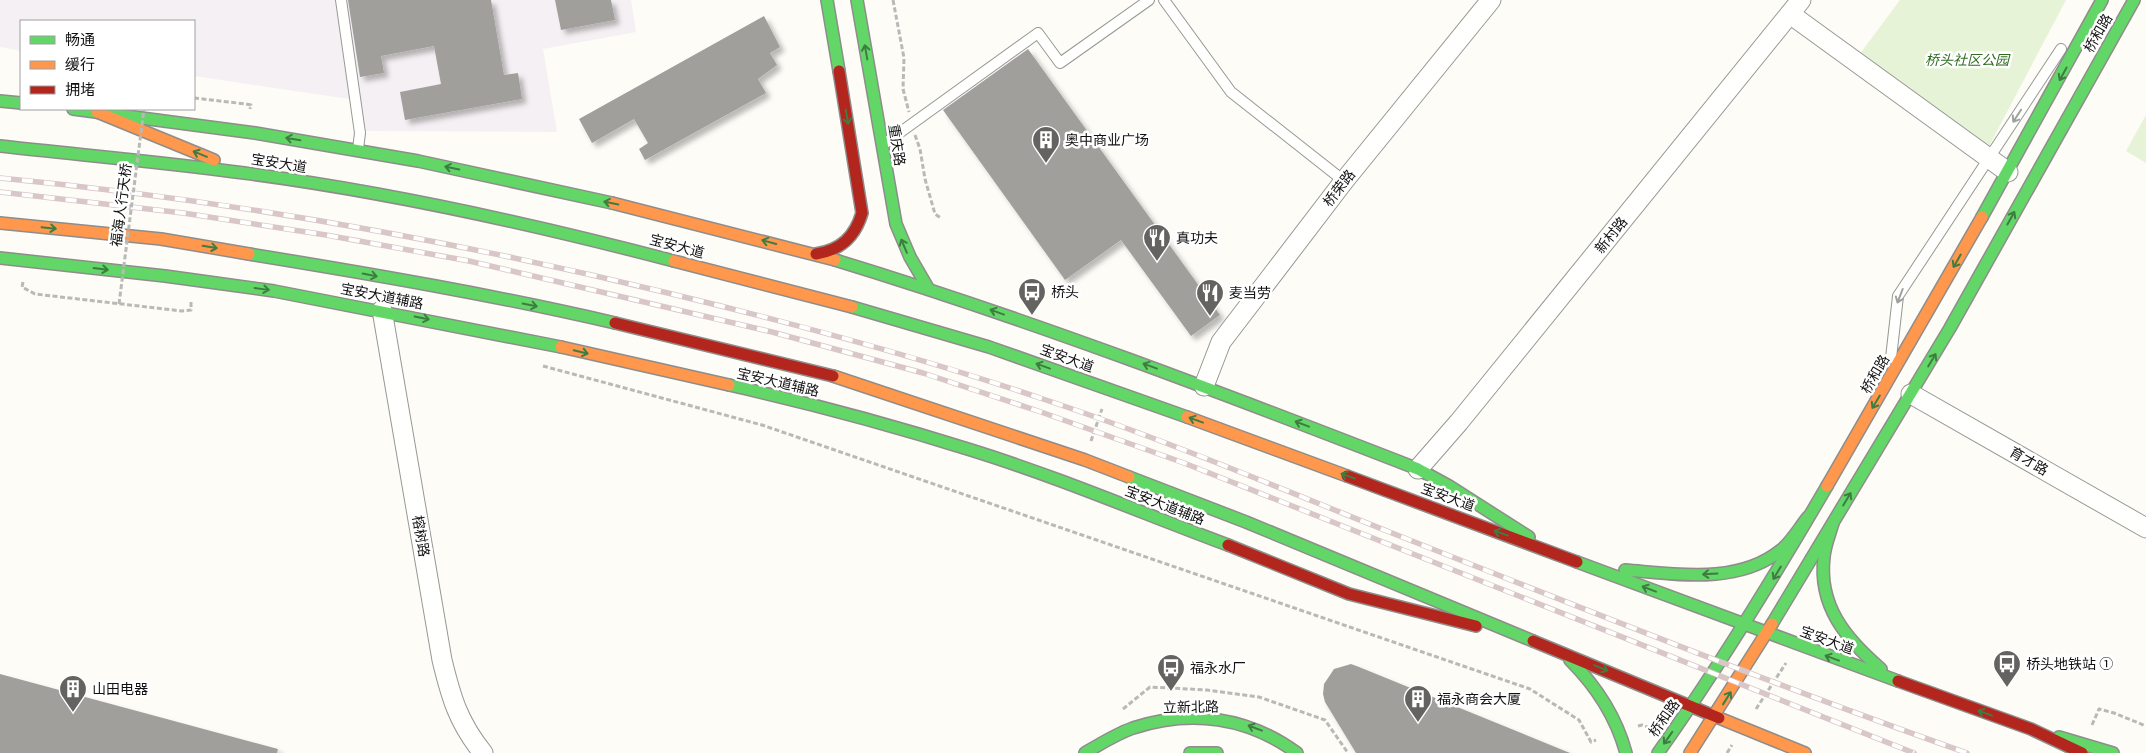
<svg xmlns="http://www.w3.org/2000/svg" width="2146" height="753" font-family="'IBM Plex Serif','Noto Sans SC',serif">
	<style>
		.industrial { fill: #f5f0f3 }
		.green { fill: #e7f3d7 }
		.building { fill: #a19f9c; filter: url(#shadow) }
		.lines { fill: none; stroke-linecap: round; stroke-linejoin: round }
		.lane-casing { stroke: #979795; stroke-width: 12 }
		.street-casing { stroke: #979795; stroke-width: 21 }
		.fast-casing { stroke: #8e8d8b; stroke-width: 14 }
		.slow-casing { stroke: #8e8d8b; stroke-width: 14 }
		.jam-casing { stroke: #8e8d8b; stroke-width: 14 }
		.path { stroke: #b9b9b8; stroke-width: 3; stroke-dasharray: 5 2.5; stroke-linecap: butt }
		.lane { stroke: #fffffe; stroke-width: 10 }
		.street { stroke: #fffffe; stroke-width: 19 }
		.fast { stroke: #63d668; stroke-width: 11 }
		.slow { stroke: #ff974d; stroke-width: 11 }
		.jam { stroke: #b3261e; stroke-width: 11 }
		.rail-casing { stroke: #d9c6c7; stroke-width: 5.5 }
		.rail { stroke: #fff; stroke-width: 4; stroke-dasharray: 11; stroke-linecap: butt }
		.path-bridge { stroke: #b9b9b8; stroke-width: 3; stroke-dasharray: 5 2.5; stroke-linecap: butt }
		.oneway { stroke: #3e7d41 }
		.oneway2 { stroke: #a0a09f }
		.labels { text-anchor: middle; dominant-baseline: central; stroke-width: 5; stroke-linejoin: round; paint-order: stroke }
		.street-label { font-size: 14px; fill: #111; stroke: #fff }
		.park-label { font-size: 14px; font-style: italic; fill: #2f6b1f; stroke: #fff }
		.poi-label { font-size: 14px; fill: #111; stroke: #fff; text-anchor: start }
	</style>
	<defs>
		<filter id="shadow"><feDropShadow dx="4.5" dy="4.5" stdDeviation="2.5" flood-color="#0004"/></filter>
	</defs>
	<rect width="100%" height="100%" fill="#fdfcf7"/>
	<!-- industrial -->
	<g class="industrial">
		<polygon points="0,0 336,0 349,99 194,76 194,21 21,21 21,51 0,47"/>
		<polygon points="344,0 631,0 636,32 543,49 557,132 363,131"/>
	</g>
	<!-- green -->
	<g class="green">
		<polygon points="1900,0 2066,0 1987,150 1859,55"/>
		<polygon points="2146,115 2146,163 2126,151"/>
	</g>
	<!-- building -->
	<g class="building">
		<polygon points="348,0 491,0 504,75 518,73 522,99 405,120 400,92 441,84 434,46 381,56 384,73 360,77"/>
		<polygon points="555,0 611,0 615,20 561,30"/>
		<polygon points="764,16 780,47 770,53 777,65 758,79 766,93 645,160 639,149 648,143 634,119 592,143 579,119"/>
		<polygon points="1028,49 1220,315 1191,336 1121,240 1065,280 943,110"/>
		<polygon points="1351,664 1359,667 1570,753 1356,753 1325,702 1323,694 1324,684 1334,669"/>
		<polygon points="0,674 278,749 277,753 0,753"/>
	</g>
	<g class="lines">
		<defs>
			<g id="lane">
				<polyline points="341,0 360,133 358,149"/>
				<polyline points="1164,0 1231,92 1344,181"/>
				<polyline points="884,144 1038,33 1060,63 1149,0"/>
				<polyline points="1891,358 1898,296 2061,49"/>
			</g>
			<g id="street">
				<polyline points="1790,14 2008,172"/>
				<path d="M382,310L442,660C451,697 458,722 483,753"/>
				<polyline points="1204,386 1221,342 1344,181 1491,0"/>
				<polyline points="1911,394 2146,528"/>
				<polyline points="1418,469 1459,422 1801,0"/>
			</g>
			<g id="fast">
				<polyline points="827,0 839,71"/>
				<polyline points="857,0 896,224 910,257 928,288"/>
				<polyline points="0,101 21,103"/>
				<polyline points="73,109 255,133 418,161 612,203"/>
				<path d="M0,146C81,155 163,162 244,173C390,192 533,224 674,261"/>
				<polyline points="1982,217 2102,0"/>
				<path d="M249,254C372,274 494,295 615,323"/>
				<polyline points="0,258 165,276 274,291 561,347"/>
				<path d="M835,260C1032,320 1225,394 1418,469L1449,486L1529,537"/>
				<polyline points="852,307 989,347 1187,417"/>
				<path d="M729,385C810,403 891,425 971,450C1058,477 1142,513 1228,545"/>
				<polyline points="1129,477 1246,522 1533,641"/>
				<path d="M1833,523C1830,534 1825,545 1824,557C1818,606 1846,639 1881,669"/>
				<polyline points="1577,562 1898,681"/>
				<path d="M1625,570C1676,574 1738,585 1781,550C1792,541 1799,528 1808,517"/>
				<polyline points="1772,624 1950,328 2134,0"/>
				<path d="M1570,660C1597,687 1616,716 1626,753"/>
				<polyline points="2059,737 2113,753"/>
				<path d="M1085,753C1100,744 1116,734 1133,728C1191,709 1248,717 1297,753"/>
				<polyline points="1190,753 1217,753"/>
				<path d="M1658,753C1719,667 1774,577 1827,486"/>
			</g>
			<g id="slow">
				<polyline points="97,112 214,160"/>
				<polyline points="612,203 835,260"/>
				<polyline points="0,223 161,239 249,254"/>
				<polyline points="674,261 852,307"/>
				<polyline points="561,347 729,385"/>
				<polyline points="833,376 1085,460 1129,477"/>
				<polyline points="1187,417 1347,476"/>
				<polyline points="1827,486 1982,217"/>
				<polyline points="1719,718 1805,753"/>
				<polyline points="1690,753 1772,624"/>
			</g>
			<g id="jam">
				<path d="M816,254C841,250 855,237 862,213L839,71"/>
				<polyline points="615,323 833,376"/>
				<polyline points="1347,476 1577,562"/>
				<polyline points="1228,545 1349,594 1476,626"/>
				<polyline points="1533,641 1719,718"/>
				<polyline points="1898,681 2031,729 2082,753"/>
			</g>
		</defs>
		<!-- lane casing -->
		<use href="#lane" class="lane-casing"/>
		<!-- street casing -->
		<use href="#street" class="street-casing"/>
		<!-- fast casing -->
		<use href="#fast" class="fast-casing"/>
		<!-- slow casing -->
		<use href="#slow" class="slow-casing"/>
		<!-- jam casing -->
		<use href="#jam" class="jam-casing"/>
		<!-- path -->
		<g class="path">
			<polyline points="893,0 904,58 903,89 909,112"/>
			<polyline points="194,98 246,104 251,105 250,109"/>
			<polyline points="915,135 920,149 925,179 935,214 941,218"/>
			<polyline points="23,282 22,287 35,294 182,311 191,310 191,300"/>
			<polyline points="543,366 762,425 1530,689 1579,720 1591,742 1596,740"/>
			<polyline points="1091,441 1102,409"/>
			<polyline points="1123,709 1150,687 1207,690 1259,697 1325,720 1348,753"/>
			<polyline points="1756,709 1786,663"/>
			<polyline points="2092,725 2099,709 2114,713 2146,726"/>
			<polyline points="1638,726 1642,725 1651,728"/>
			<polyline points="1727,753 1732,745"/>
		</g>
		<!-- lane -->
		<use href="#lane" class="lane"/>
		<!-- street -->
		<use href="#street" class="street"/>
		<!-- fast -->
		<use href="#fast" class="fast"/>
		<!-- slow -->
		<use href="#slow" class="slow"/>
		<!-- jam -->
		<use href="#jam" class="jam"/>
		<defs>
			<g id="rail">
				<path d="M0,178C227,200 451,240 672,294C796,324 919,357 1040,398C1161,438 1279,488 1397,535C1586,610 1775,685 1967,753"/>
				<polyline points="0,192 183,213 326,235 469,261 772,332 923,373 1041,412 1184,463 1914,753"/>
			</g>
		</defs>
		<!-- rail casing -->
		<use href="#rail" class="rail-casing"/>
		<!-- rail -->
		<use href="#rail" class="rail"/>
		<!-- path-bridge -->
		<polyline class="path-bridge" points="119,304 144,109"/>
	</g>
	<!-- one-way arrows -->
	<defs><path id="oneway-shaft" d="M-6 0H5M1.5-3L5.5 0L1.5 3" fill="none" stroke-width="1.6" stroke-linecap="round" stroke-linejoin="round" transform="scale(1.25)"/></defs>
	<g class="oneway">
		<use href="#oneway-shaft" transform="translate(866 52) rotate(-100)"/>
		<use href="#oneway-shaft" transform="translate(2063 74) rotate(119)"/>
		<use href="#oneway-shaft" transform="translate(847 117) rotate(80)"/>
		<use href="#oneway-shaft" transform="translate(293 139) rotate(-170)"/>
		<use href="#oneway-shaft" transform="translate(200 154) rotate(-158)"/>
		<use href="#oneway-shaft" transform="translate(452 168) rotate(-168)"/>
		<use href="#oneway-shaft" transform="translate(611 203) rotate(-168)"/>
		<use href="#oneway-shaft" transform="translate(2011 218) rotate(-61)"/>
		<use href="#oneway-shaft" transform="translate(49 228) rotate(6)"/>
		<use href="#oneway-shaft" transform="translate(769 242) rotate(-165)"/>
		<use href="#oneway-shaft" transform="translate(904 246) rotate(-113)"/>
		<use href="#oneway-shaft" transform="translate(210 247) rotate(9)"/>
		<use href="#oneway-shaft" transform="translate(1957 261) rotate(120)"/>
		<use href="#oneway-shaft" transform="translate(101 269) rotate(7)"/>
		<use href="#oneway-shaft" transform="translate(370 275) rotate(11)"/>
		<use href="#oneway-shaft" transform="translate(262 289) rotate(8)"/>
		<use href="#oneway-shaft" transform="translate(530 305) rotate(11)"/>
		<use href="#oneway-shaft" transform="translate(997 312) rotate(-160)"/>
		<use href="#oneway-shaft" transform="translate(422 318) rotate(11)"/>
		<use href="#oneway-shaft" transform="translate(581 352) rotate(13)"/>
		<use href="#oneway-shaft" transform="translate(1932 360) rotate(-59)"/>
		<use href="#oneway-shaft" transform="translate(1043 366) rotate(-160)"/>
		<use href="#oneway-shaft" transform="translate(1150 366) rotate(-160)"/>
		<use href="#oneway-shaft" transform="translate(1876 402) rotate(121)"/>
		<use href="#oneway-shaft" transform="translate(1196 420) rotate(-160)"/>
		<use href="#oneway-shaft" transform="translate(1302 424) rotate(-159)"/>
		<use href="#oneway-shaft" transform="translate(1348 476) rotate(-160)"/>
		<use href="#oneway-shaft" transform="translate(1847 499) rotate(-59)"/>
		<use href="#oneway-shaft" transform="translate(1501 533) rotate(-160)"/>
		<use href="#oneway-shaft" transform="translate(1777 573) rotate(121)"/>
		<use href="#oneway-shaft" transform="translate(1710 574) rotate(177)"/>
		<use href="#oneway-shaft" transform="translate(1649 589) rotate(-159)"/>
		<use href="#oneway-shaft" transform="translate(1832 658) rotate(-160)"/>
		<use href="#oneway-shaft" transform="translate(1601 668) rotate(22)"/>
		<use href="#oneway-shaft" transform="translate(1727 698) rotate(-58)"/>
		<use href="#oneway-shaft" transform="translate(1985 713) rotate(-160)"/>
		<use href="#oneway-shaft" transform="translate(1255 728) rotate(-159)"/>
		<use href="#oneway-shaft" transform="translate(1668 738) rotate(125)"/>
	</g>
	<g class="oneway2">
		<use href="#oneway-shaft" transform="translate(2017 116) rotate(123)"/>
		<use href="#oneway-shaft" transform="translate(1900 296) rotate(111)"/>
	</g>
	<!-- icons -->
	<defs>
		<symbol id="building-pin" viewBox="-11 -11 22 30"><path d="M0 17L-7.5 6A9.5 9.5 0 1 1 7.5 6Z" fill="#646362" stroke="#fff"/><path d="M-4-6H4V6H1V3H-1V6H-4ZM-2.5-4.3h1.7v1.8h-1.7ZM.8-4.3h1.7v1.8H.8ZM-2.5-1h1.7V.8h-1.7ZM.8-1h1.7V.8H.8Z" fill="#fff"/></symbol>
		<symbol id="restaurant-pin" viewBox="-11 -11 22 30"><path d="M0 17L-7.5 6A9.5 9.5 0 1 1 7.5 6Z" fill="#646362" stroke="#fff"/><path d="M-5-6h1v4h1v-4h1v4h1v-4h1v5L-1.5 .5V6h-2V.5L-5-1ZM5-6V6H3V1.5H1.5Q1.5-4 5-6Z" fill="#fff"/></symbol>
		<symbol id="bus-pin" viewBox="-11 -11 22 30"><path d="M0 17L-7.5 6A9.5 9.5 0 1 1 7.5 6Z" fill="#646362" stroke="#fff"/><path d="M-5-6H5V4H4V6H2V4H-2V6H-4V4H-5ZM-3.5-4V0h7V-4ZM-3.5 1.2v1.5H-2V1.2ZM2 1.2v1.5H3.5V1.2Z" fill="#fff"/></symbol>
	</defs>
	<g fill-rule="evenodd">
		<use href="#building-pin" x="1030" y="124" width="32" height="43"/>
		<use href="#restaurant-pin" x="1141" y="222" width="32" height="43"/>
		<use href="#bus-pin" x="1016" y="276" width="32" height="43"/>
		<use href="#restaurant-pin" x="1194" y="277" width="32" height="43"/>
		<use href="#bus-pin" x="1991" y="648" width="32" height="43"/>
		<use href="#bus-pin" x="1155" y="652" width="32" height="43"/>
		<use href="#building-pin" x="57" y="673" width="32" height="43"/>
		<use href="#building-pin" x="1402" y="683" width="32" height="43"/>
	</g>
	<g class="labels">
		<!-- street labels -->
		<g class="street-label">
			<text transform="translate(2098 33) rotate(-60)">桥和路</text>
			<text transform="translate(897 145) rotate(81)">重庆路</text>
			<text transform="translate(279 163) rotate(9)">宝安大道</text>
			<text transform="translate(1339 188) rotate(-52)">桥荣路</text>
			<text transform="translate(121 205) rotate(-83)">福海人行天桥</text>
			<text transform="translate(1611 235) rotate(-51)">新村路</text>
			<text transform="translate(677 246) rotate(15)">宝安大道</text>
			<text transform="translate(382 296) rotate(11)">宝安大道辅路</text>
			<text transform="translate(1067 358) rotate(20)">宝安大道</text>
			<text transform="translate(1875 374) rotate(-60)">桥和路</text>
			<text transform="translate(778 382) rotate(13)">宝安大道辅路</text>
			<text transform="translate(2029 461) rotate(30)">育才路</text>
			<text transform="translate(1448 497) rotate(20)">宝安大道</text>
			<text transform="translate(1165 505) rotate(21)">宝安大道辅路</text>
			<text transform="translate(421 536) rotate(80)">榕树路</text>
			<text transform="translate(1827 640) rotate(20)">宝安大道</text>
			<text transform="translate(1191 707) rotate(-1)">立新北路</text>
			<text transform="translate(1664 718) rotate(-55)">桥和路</text>
		</g>
		<!-- park labels -->
		<g class="park-label">
			<text x="1967" y="60">桥头社区公园</text>
		</g>
		<!-- poi labels -->
		<g class="poi-label">
			<text x="1065" y="140">奥中商业广场</text>
			<text x="1176" y="238">真功夫</text>
			<text x="1051" y="292">桥头</text>
			<text x="1229" y="293">麦当劳</text>
			<text x="2026" y="664">桥头地铁站 ①</text>
			<text x="1190" y="668">福永水厂</text>
			<text x="92" y="689">山田电器</text>
			<text x="1437" y="699">福永商会大厦</text>
		</g>
	</g>
	<!-- legend -->
	<rect x="20" y="20" width="175" height="90" fill="#ffffff" stroke="#a0a0a0"/>
	<rect x="30" y="36" width="25" height="8" fill="#63d668" stroke="#a0a0a0"/>
	<text x="65" y="45" font-size="15" fill="#111111">畅通</text>
	<rect x="30" y="61" width="25" height="8" fill="#ff974d" stroke="#a0a0a0"/>
	<text x="65" y="70" font-size="15" fill="#111111">缓行</text>
	<rect x="30" y="86" width="25" height="8" fill="#b3261e" stroke="#a0a0a0"/>
	<text x="65" y="95" font-size="15" fill="#111111">拥堵</text>
</svg>
